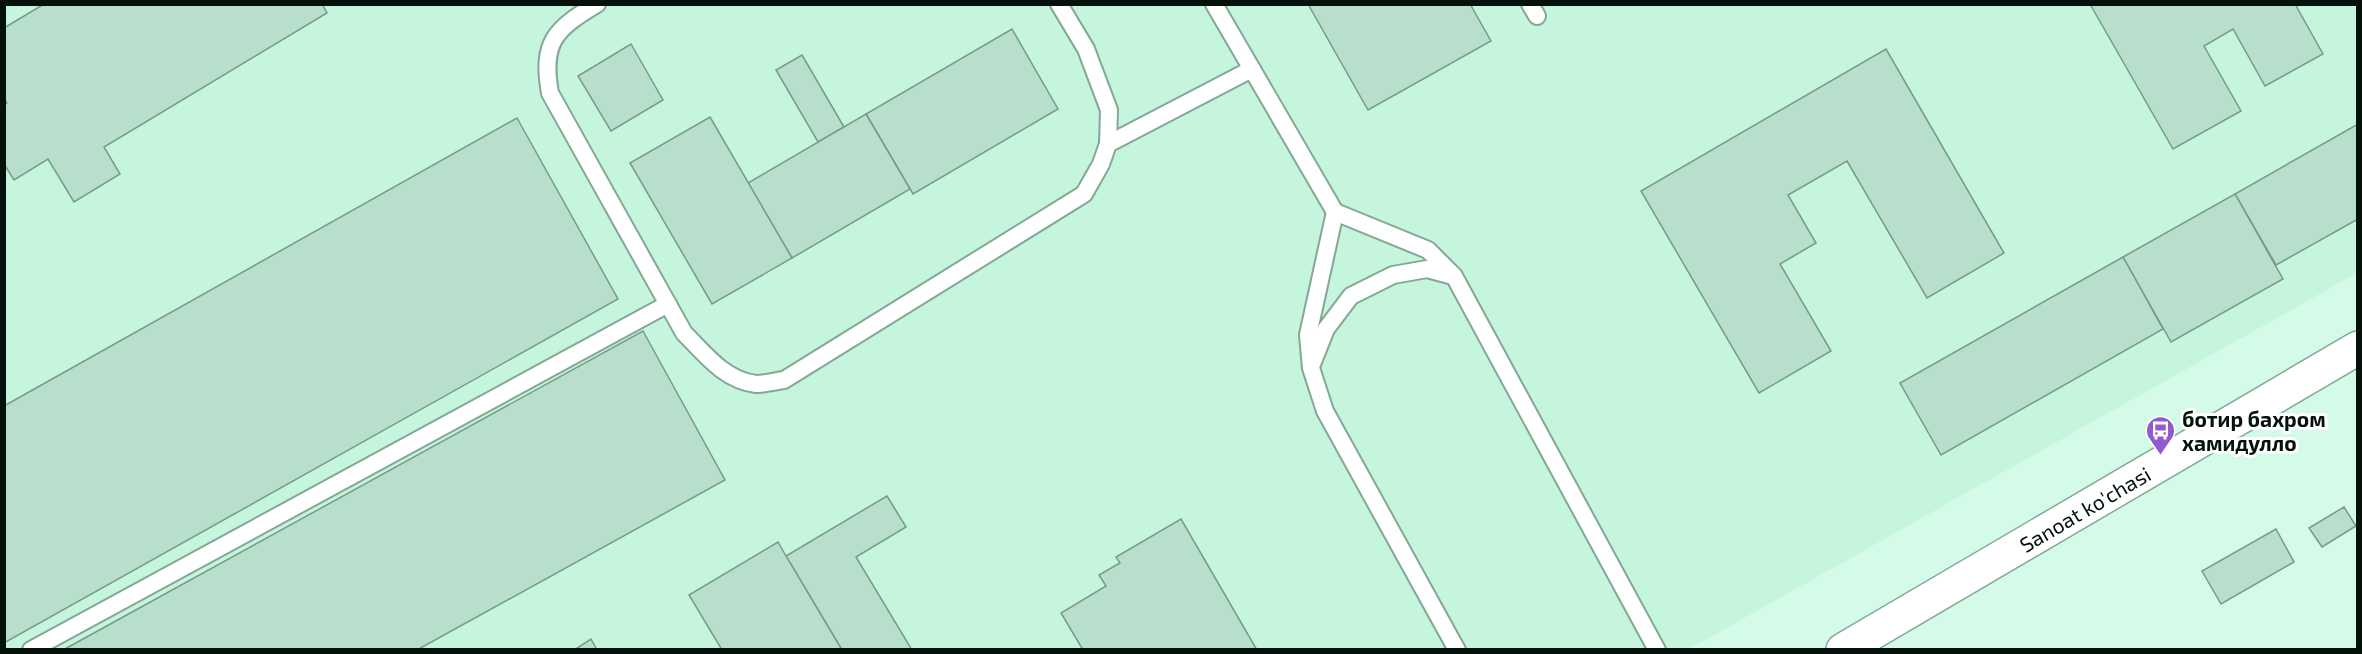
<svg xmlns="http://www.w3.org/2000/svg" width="2362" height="654" font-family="'Exo 2',sans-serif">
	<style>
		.built { fill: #c5f5dc }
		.building { fill: #b8dfcb; stroke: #769b88; stroke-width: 1.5 }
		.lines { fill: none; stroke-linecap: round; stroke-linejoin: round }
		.service-casing { stroke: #83a895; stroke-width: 20 }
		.tertiary-casing { stroke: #83a895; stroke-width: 36 }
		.service { stroke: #fff; stroke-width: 16 }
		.tertiary { stroke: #fff; stroke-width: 33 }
		.labels { text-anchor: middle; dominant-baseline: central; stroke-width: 6; stroke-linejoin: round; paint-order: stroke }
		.poi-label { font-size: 21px; font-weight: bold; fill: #05120c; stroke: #fff; text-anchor: start }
		.street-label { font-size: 21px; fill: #05120c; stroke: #fff }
	</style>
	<rect width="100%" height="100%" fill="#d4fbe7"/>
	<!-- built -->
	<polygon class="built" points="4,5 2357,5 2357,273 1689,649 5,649"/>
	<!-- building -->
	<g class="building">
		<polygon points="44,4 322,4 327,13 104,147 120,174 74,202 48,159 14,180 4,164 4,105 7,103 4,100 4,28"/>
		<polygon points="1308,4 1470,4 1491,41 1368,110"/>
		<polygon points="2090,4 2295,4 2323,54 2265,86 2233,29 2204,46 2241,111 2173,149"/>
		<polygon points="1012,29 1058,109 913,194 866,114"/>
		<polygon points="631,44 663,100 611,131 578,76"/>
		<polygon points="1886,49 2004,253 1927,298 1847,161 1788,195 1816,243 1780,264 1831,351 1759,393 1641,191"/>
		<polygon points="802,55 844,127 818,142 776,70"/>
		<polygon points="866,114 910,189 792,258 748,183"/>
		<polygon points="710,117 792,258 712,304 630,163"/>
		<polygon points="517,118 618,299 4,643 4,406"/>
		<polygon points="2358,124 2358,219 2276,265 2235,194"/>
		<polygon points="2235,194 2283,279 2171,342 2123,257"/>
		<polygon points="2123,257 2163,329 1941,455 1900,383"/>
		<polygon points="643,331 725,480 417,650 63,650"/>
		<polygon points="887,496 906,527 856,557 912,650 842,650 786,556"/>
		<polygon points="2344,507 2356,526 2322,547 2309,528"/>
		<polygon points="1181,519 1257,650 1083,650 1061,613 1106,586 1099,575 1120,563 1116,557"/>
		<polygon points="2276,529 2294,562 2221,604 2202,571"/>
		<polygon points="778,542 786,556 842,650 722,650 689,595"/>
		<polygon points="591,639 597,650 574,650"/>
	</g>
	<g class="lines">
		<defs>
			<g id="service">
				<path d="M597,4C555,29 541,42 550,93L684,333C705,354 724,380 756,384C765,384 776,381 784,380L1084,194L1101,164L1108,144L1252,69"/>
				<polyline points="1059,4 1086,49 1109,110 1108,144"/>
				<polyline points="1214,4 1335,212 1428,250 1454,276 1657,650"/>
				<polyline points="1530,4 1537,16"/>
				<polyline points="1335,212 1308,335 1311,368 1325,411 1457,650"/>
				<polyline points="1312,364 1326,329 1351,296 1393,275 1427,269 1453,276"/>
				<polyline points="31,650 668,304"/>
			</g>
			<g id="tertiary">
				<path id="s1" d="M1843,650L2358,348"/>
			</g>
		</defs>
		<!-- service casing -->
		<use href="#service" class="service-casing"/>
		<!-- tertiary casing -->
		<use href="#tertiary" class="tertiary-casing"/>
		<!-- service -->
		<use href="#service" class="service"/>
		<!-- tertiary -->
		<use href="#tertiary" class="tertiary"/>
	</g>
	<!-- icons -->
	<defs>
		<symbol id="bus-pin" viewBox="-11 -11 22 30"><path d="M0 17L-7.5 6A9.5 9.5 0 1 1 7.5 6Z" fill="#9259d1" stroke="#fff"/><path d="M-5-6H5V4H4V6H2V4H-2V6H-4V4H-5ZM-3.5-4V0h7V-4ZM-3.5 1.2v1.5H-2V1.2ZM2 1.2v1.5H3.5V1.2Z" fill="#fff"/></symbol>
	</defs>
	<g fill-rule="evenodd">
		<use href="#bus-pin" x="2144" y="414" width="33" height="45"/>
	</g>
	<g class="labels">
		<!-- poi labels -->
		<g class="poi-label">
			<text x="2182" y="418">ботир бахром<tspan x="2182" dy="24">хамидулло</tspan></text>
		</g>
		<!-- street labels -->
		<g class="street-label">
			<text stroke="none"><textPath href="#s1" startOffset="280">Sanoat ko'chasi</textPath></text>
		</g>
	</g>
	<!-- border -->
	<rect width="2362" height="654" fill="none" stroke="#05120c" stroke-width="12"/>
</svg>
